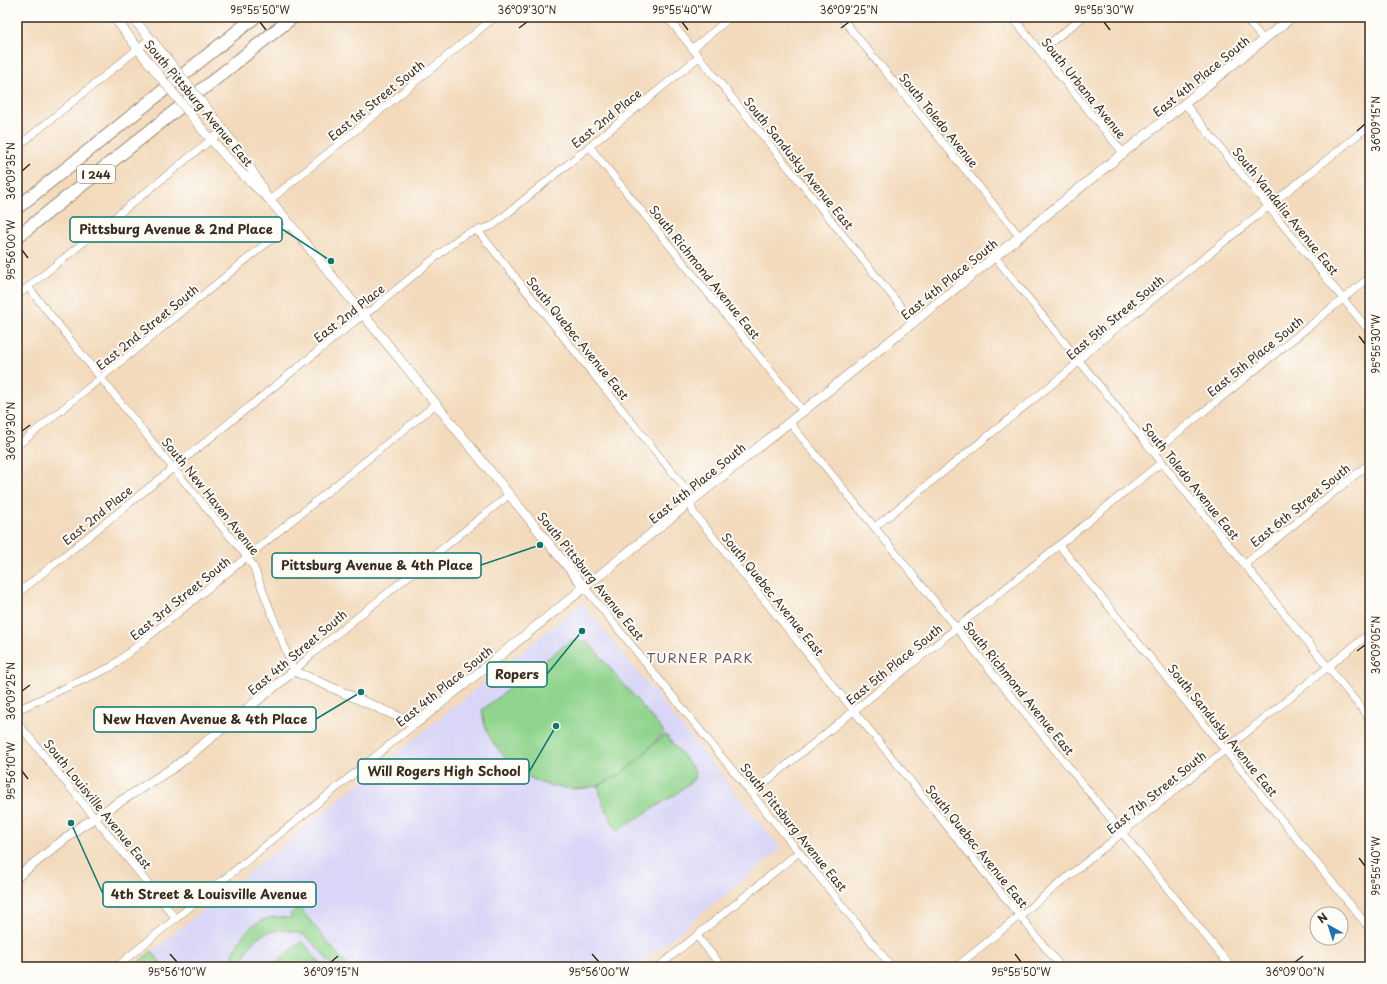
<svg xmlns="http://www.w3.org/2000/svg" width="1387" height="984" font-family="'Playpen Sans',sans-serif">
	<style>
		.built { fill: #d9d6f7 }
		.green { fill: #90d48d; stroke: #667f56 }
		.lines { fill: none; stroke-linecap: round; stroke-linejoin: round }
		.street-casing { stroke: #97826d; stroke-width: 8 }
		.secondary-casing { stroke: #97826d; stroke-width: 10 }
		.highway-casing { stroke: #97826d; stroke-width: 14 }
		.street { stroke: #fff; stroke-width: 7 }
		.secondary { stroke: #fff; stroke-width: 9 }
		.highway { stroke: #fff; stroke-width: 12 }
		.secondary-bridge-casing { stroke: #97826d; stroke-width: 10; stroke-linecap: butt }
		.secondary-bridge { stroke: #fff; stroke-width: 9 }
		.ticks { fill: none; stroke: #3b2a1e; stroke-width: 1.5 }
		.labels { text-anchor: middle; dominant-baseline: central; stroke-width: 4; stroke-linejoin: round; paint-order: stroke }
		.shield { fill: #fdfcf7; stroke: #75695f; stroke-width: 1 }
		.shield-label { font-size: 11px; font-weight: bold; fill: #3b2a1e }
		.street-label { font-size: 12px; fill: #3b2a1e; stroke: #fdfcf7 }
		.neighbourhood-label { font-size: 13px; letter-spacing: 1px; fill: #6b5160; stroke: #fdfcf7 }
		.leader { fill: none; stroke: #0f766e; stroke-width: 1.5 }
		.callout-dot { fill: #0f766e; stroke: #fdfcf7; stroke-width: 1.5 }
		.callout { fill: #fdfcf7; stroke: #0f766e; stroke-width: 1.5 }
		.callout-label { font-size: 13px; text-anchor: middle; font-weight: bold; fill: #3b2a1e }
		.neatline { fill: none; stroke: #3b2a1e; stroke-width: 1.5 }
		.ticks-label { font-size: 10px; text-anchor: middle; fill: #3b2a1e }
	</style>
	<rect width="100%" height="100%" fill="#fdfcf7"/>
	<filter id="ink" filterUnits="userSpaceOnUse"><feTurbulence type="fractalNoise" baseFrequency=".025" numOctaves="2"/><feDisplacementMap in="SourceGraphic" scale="8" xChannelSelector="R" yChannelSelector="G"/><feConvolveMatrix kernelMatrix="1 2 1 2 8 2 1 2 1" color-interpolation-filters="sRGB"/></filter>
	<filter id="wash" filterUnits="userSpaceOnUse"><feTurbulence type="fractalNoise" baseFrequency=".012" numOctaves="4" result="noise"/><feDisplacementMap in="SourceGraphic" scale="16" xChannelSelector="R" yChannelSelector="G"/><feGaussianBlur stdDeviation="0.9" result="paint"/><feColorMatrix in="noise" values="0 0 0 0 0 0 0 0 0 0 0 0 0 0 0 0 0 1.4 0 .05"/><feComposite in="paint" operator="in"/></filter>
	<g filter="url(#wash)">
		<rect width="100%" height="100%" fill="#f3dabc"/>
		<!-- built -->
		<polygon class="built" points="582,603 781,849 636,967 164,967 152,951"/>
		<!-- green -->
		<g class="green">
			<path d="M571,640L588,642L664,732C645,752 620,781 592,787C577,791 556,788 541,783C518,774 492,749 485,725C483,721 483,715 482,710Z"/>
			<polygon points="665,734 695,771 694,779 676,794 617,831 603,804 598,786 622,774"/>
			<path d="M299,907L348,967H333C324,956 315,942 303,935C287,927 262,929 251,944C246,951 243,959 241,967H230C233,944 249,920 274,917C280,917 286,918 292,918L290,914Z"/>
			<polygon points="302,941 323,967 270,967"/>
			<polygon points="152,951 164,967 132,967"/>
		</g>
	</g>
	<g filter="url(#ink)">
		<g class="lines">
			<defs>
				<g id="street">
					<polyline points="667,17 914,323"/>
					<polyline points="841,17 1020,237"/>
					<polyline points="1012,17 1124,154"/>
					<polyline points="1244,17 1264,40"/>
					<polyline points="692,49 731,17"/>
					<polyline points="1040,51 1083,17"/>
					<polyline points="1185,104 1370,332"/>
					<polyline points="589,146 804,412"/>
					<polyline points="17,147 150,39"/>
					<polyline points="270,200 495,17"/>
					<polyline points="478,231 689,493 693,512 1061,967"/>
					<polyline points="995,257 1370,719"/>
					<polyline points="28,287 173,468 248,558 254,568 294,671 312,654 510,494"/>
					<polyline points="17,296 223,130"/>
					<polyline points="790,423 1231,967"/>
					<polyline points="17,446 290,224"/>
					<polyline points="1154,452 1370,277"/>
					<polyline points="875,527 1071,369 1087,352 1370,125"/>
					<polyline points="1059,545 1370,929"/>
					<polyline points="1244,565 1370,463"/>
					<polyline points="585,588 892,967"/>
					<polyline points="17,594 354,322 374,308 454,242 465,234 492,226 699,57"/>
					<polyline points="17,710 111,667 436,404"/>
					<path d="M17,722C70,788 124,853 176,919"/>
					<polyline points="752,793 1162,462"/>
					<polyline points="697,936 722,967"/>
					<polyline points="116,967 415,724"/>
					<polyline points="658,967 799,852"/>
					<polyline points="956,967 1370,633"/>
				</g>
				<g id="secondary">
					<polyline points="114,17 146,59"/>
					<polyline points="132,17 159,49"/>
					<polyline points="215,119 246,161 264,191"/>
					<polyline points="202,129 237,169 270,200 290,224 585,588"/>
					<polyline points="17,877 80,827 176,766 294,671 415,724 1292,17"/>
				</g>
				<g id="highway">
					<polyline points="17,208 255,17"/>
					<polyline points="17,237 293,17"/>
				</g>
			</defs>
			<!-- street casing -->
			<use href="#street" class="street-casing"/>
			<!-- secondary casing -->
			<use href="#secondary" class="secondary-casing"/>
			<!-- highway casing -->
			<use href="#highway" class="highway-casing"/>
			<!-- street -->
			<use href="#street" class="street"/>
			<!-- secondary -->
			<use href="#secondary" class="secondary"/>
			<!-- highway -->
			<use href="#highway" class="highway"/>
			<defs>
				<g id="secondary-bridge">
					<polyline points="159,49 215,119"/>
					<polyline points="146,59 202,129"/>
				</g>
			</defs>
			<!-- secondary-bridge casing -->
			<use href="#secondary-bridge" class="secondary-bridge-casing"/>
			<!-- secondary-bridge -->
			<use href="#secondary-bridge" class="secondary-bridge"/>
		</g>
	</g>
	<!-- ticks -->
	<path class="ticks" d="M260,22L266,30M682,22L688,30M1104,22L1110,30M519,28L527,22M841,28L849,22M1357,131L1365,124M22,171L30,164M22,250L28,258M1359,336L1365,344M22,431L30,425M1357,651L1365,645M22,691L30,685M22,771L28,779M1359,858L1365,866M170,954L177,962M592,954L599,962M1015,954L1021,962M331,962L338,956M1295,962L1303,956"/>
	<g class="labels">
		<!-- shield labels -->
		<rect class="shield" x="77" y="165" width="38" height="18" rx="3"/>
		<g class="shield-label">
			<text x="96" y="174">I 244</text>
		</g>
		<!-- street labels -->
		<g class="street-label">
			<text transform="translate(1201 76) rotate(-39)">East 4th Place South</text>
			<text transform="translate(1084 88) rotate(51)">South Urbana Avenue</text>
			<text transform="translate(376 100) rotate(-39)">East 1st Street South</text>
			<text transform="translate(199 103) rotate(50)">South Pittsburg Avenue East</text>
			<text transform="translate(606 118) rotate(-39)">East 2nd Place</text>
			<text transform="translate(939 120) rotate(51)">South Toledo Avenue</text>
			<text transform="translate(799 163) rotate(51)">South Sandusky Avenue East</text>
			<text transform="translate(1286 211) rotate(51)">South Vandalia Avenue East</text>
			<text transform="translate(705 272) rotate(51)">South Richmond Avenue East</text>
			<text transform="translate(949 279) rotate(-39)">East 4th Place South</text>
			<text transform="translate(349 313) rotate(-38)">East 2nd Place</text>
			<text transform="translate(1115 317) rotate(-40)">East 5th Street South</text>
			<text transform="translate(147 327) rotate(-39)">East 2nd Street South</text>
			<text transform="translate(578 338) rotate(51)">South Quebec Avenue East</text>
			<text transform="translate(1255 356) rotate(-39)">East 5th Place South</text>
			<text transform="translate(1191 481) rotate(51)">South Toledo Avenue East</text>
			<text transform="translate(697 483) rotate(-39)">East 4th Place South</text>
			<text transform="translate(211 496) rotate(51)">South New Haven Avenue</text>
			<text transform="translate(1300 505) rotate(-39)">East 6th Street South</text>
			<text transform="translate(97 515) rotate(-39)">East 2nd Place</text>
			<text transform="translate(591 576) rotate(51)">South Pittsburg Avenue East</text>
			<text transform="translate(773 594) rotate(51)">South Quebec Avenue East</text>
			<text transform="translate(180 598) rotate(-39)">East 3rd Street South</text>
			<text transform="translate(297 652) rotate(-40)">East 4th Street South</text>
			<text transform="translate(894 664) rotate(-39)">East 5th Place South</text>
			<text transform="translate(444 686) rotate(-39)">East 4th Place South</text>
			<text transform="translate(1019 688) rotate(51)">South Richmond Avenue East</text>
			<text transform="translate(1223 730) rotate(51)">South Sandusky Avenue East</text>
			<text transform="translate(1156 792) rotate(-39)">East 7th Street South</text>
			<text transform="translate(98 804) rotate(51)">South Louisville Avenue East</text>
			<text transform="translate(794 827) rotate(51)">South Pittsburg Avenue East</text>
			<text transform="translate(977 846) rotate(51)">South Quebec Avenue East</text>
		</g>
		<!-- neighbourhood labels -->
		<g class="neighbourhood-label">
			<text x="700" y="657">TURNER PARK</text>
		</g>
	</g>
	<!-- callouts -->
	<path class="leader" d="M331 261L282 229M540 545L481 565M582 631L547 674M361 692L316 719M556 726L529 772M71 823L103 894"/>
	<g class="callout-dot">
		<circle cx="331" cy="261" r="4"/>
		<circle cx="540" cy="545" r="4"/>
		<circle cx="582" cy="631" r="4"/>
		<circle cx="361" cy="692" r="4"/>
		<circle cx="556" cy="726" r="4"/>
		<circle cx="71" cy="823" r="4"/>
	</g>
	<g class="callout">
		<rect x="70" y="217" width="212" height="25" rx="4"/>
		<rect x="272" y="553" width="209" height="25" rx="4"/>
		<rect x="487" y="662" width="60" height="25" rx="4"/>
		<rect x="94" y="707" width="222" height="25" rx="4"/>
		<rect x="358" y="759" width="171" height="25" rx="4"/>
		<rect x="103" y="882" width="213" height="25" rx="4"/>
	</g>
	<g class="callout-label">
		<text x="176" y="234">Pittsburg Avenue &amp; 2nd Place</text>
		<text x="377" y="570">Pittsburg Avenue &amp; 4th Place</text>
		<text x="517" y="679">Ropers</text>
		<text x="205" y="724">New Haven Avenue &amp; 4th Place</text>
		<text x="444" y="776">Will Rogers High School</text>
		<text x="209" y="899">4th Street &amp; Louisville Avenue</text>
	</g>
	<!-- margin -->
	<rect width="1387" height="984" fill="none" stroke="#fdfcf7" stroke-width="44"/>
	<!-- north arrow -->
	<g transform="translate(1329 926) rotate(321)"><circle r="19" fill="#fdfcf7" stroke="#afa8a0"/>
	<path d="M0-3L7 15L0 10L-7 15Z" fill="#1f6fb2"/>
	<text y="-6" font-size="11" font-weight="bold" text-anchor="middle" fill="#3b2a1e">N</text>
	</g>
	<rect x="22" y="22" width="1343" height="940" class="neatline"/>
	<g class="ticks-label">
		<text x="260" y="14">95°55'50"W</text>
		<text x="527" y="14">36°09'30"N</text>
		<text x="682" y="14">95°55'40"W</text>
		<text x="849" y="14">36°09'25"N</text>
		<text x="1104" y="14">95°55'30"W</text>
		<text transform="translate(1376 124) rotate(-90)" y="4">36°09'15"N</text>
		<text transform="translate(11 171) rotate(-90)" y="4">36°09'35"N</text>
		<text transform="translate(11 250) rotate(-90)" y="4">95°56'00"W</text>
		<text transform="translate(1376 344) rotate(-90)" y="4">95°55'30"W</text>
		<text transform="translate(11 431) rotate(-90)" y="4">36°09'30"N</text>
		<text transform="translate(1376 645) rotate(-90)" y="4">36°09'05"N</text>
		<text transform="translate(11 691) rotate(-90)" y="4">36°09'25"N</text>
		<text transform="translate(11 771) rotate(-90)" y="4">95°56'10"W</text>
		<text transform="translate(1376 866) rotate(-90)" y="4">95°55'40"W</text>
		<text x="177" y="976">95°56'10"W</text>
		<text x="331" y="976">36°09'15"N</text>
		<text x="599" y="976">95°56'00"W</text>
		<text x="1021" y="976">95°55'50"W</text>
		<text x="1295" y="976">36°09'00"N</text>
	</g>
</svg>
